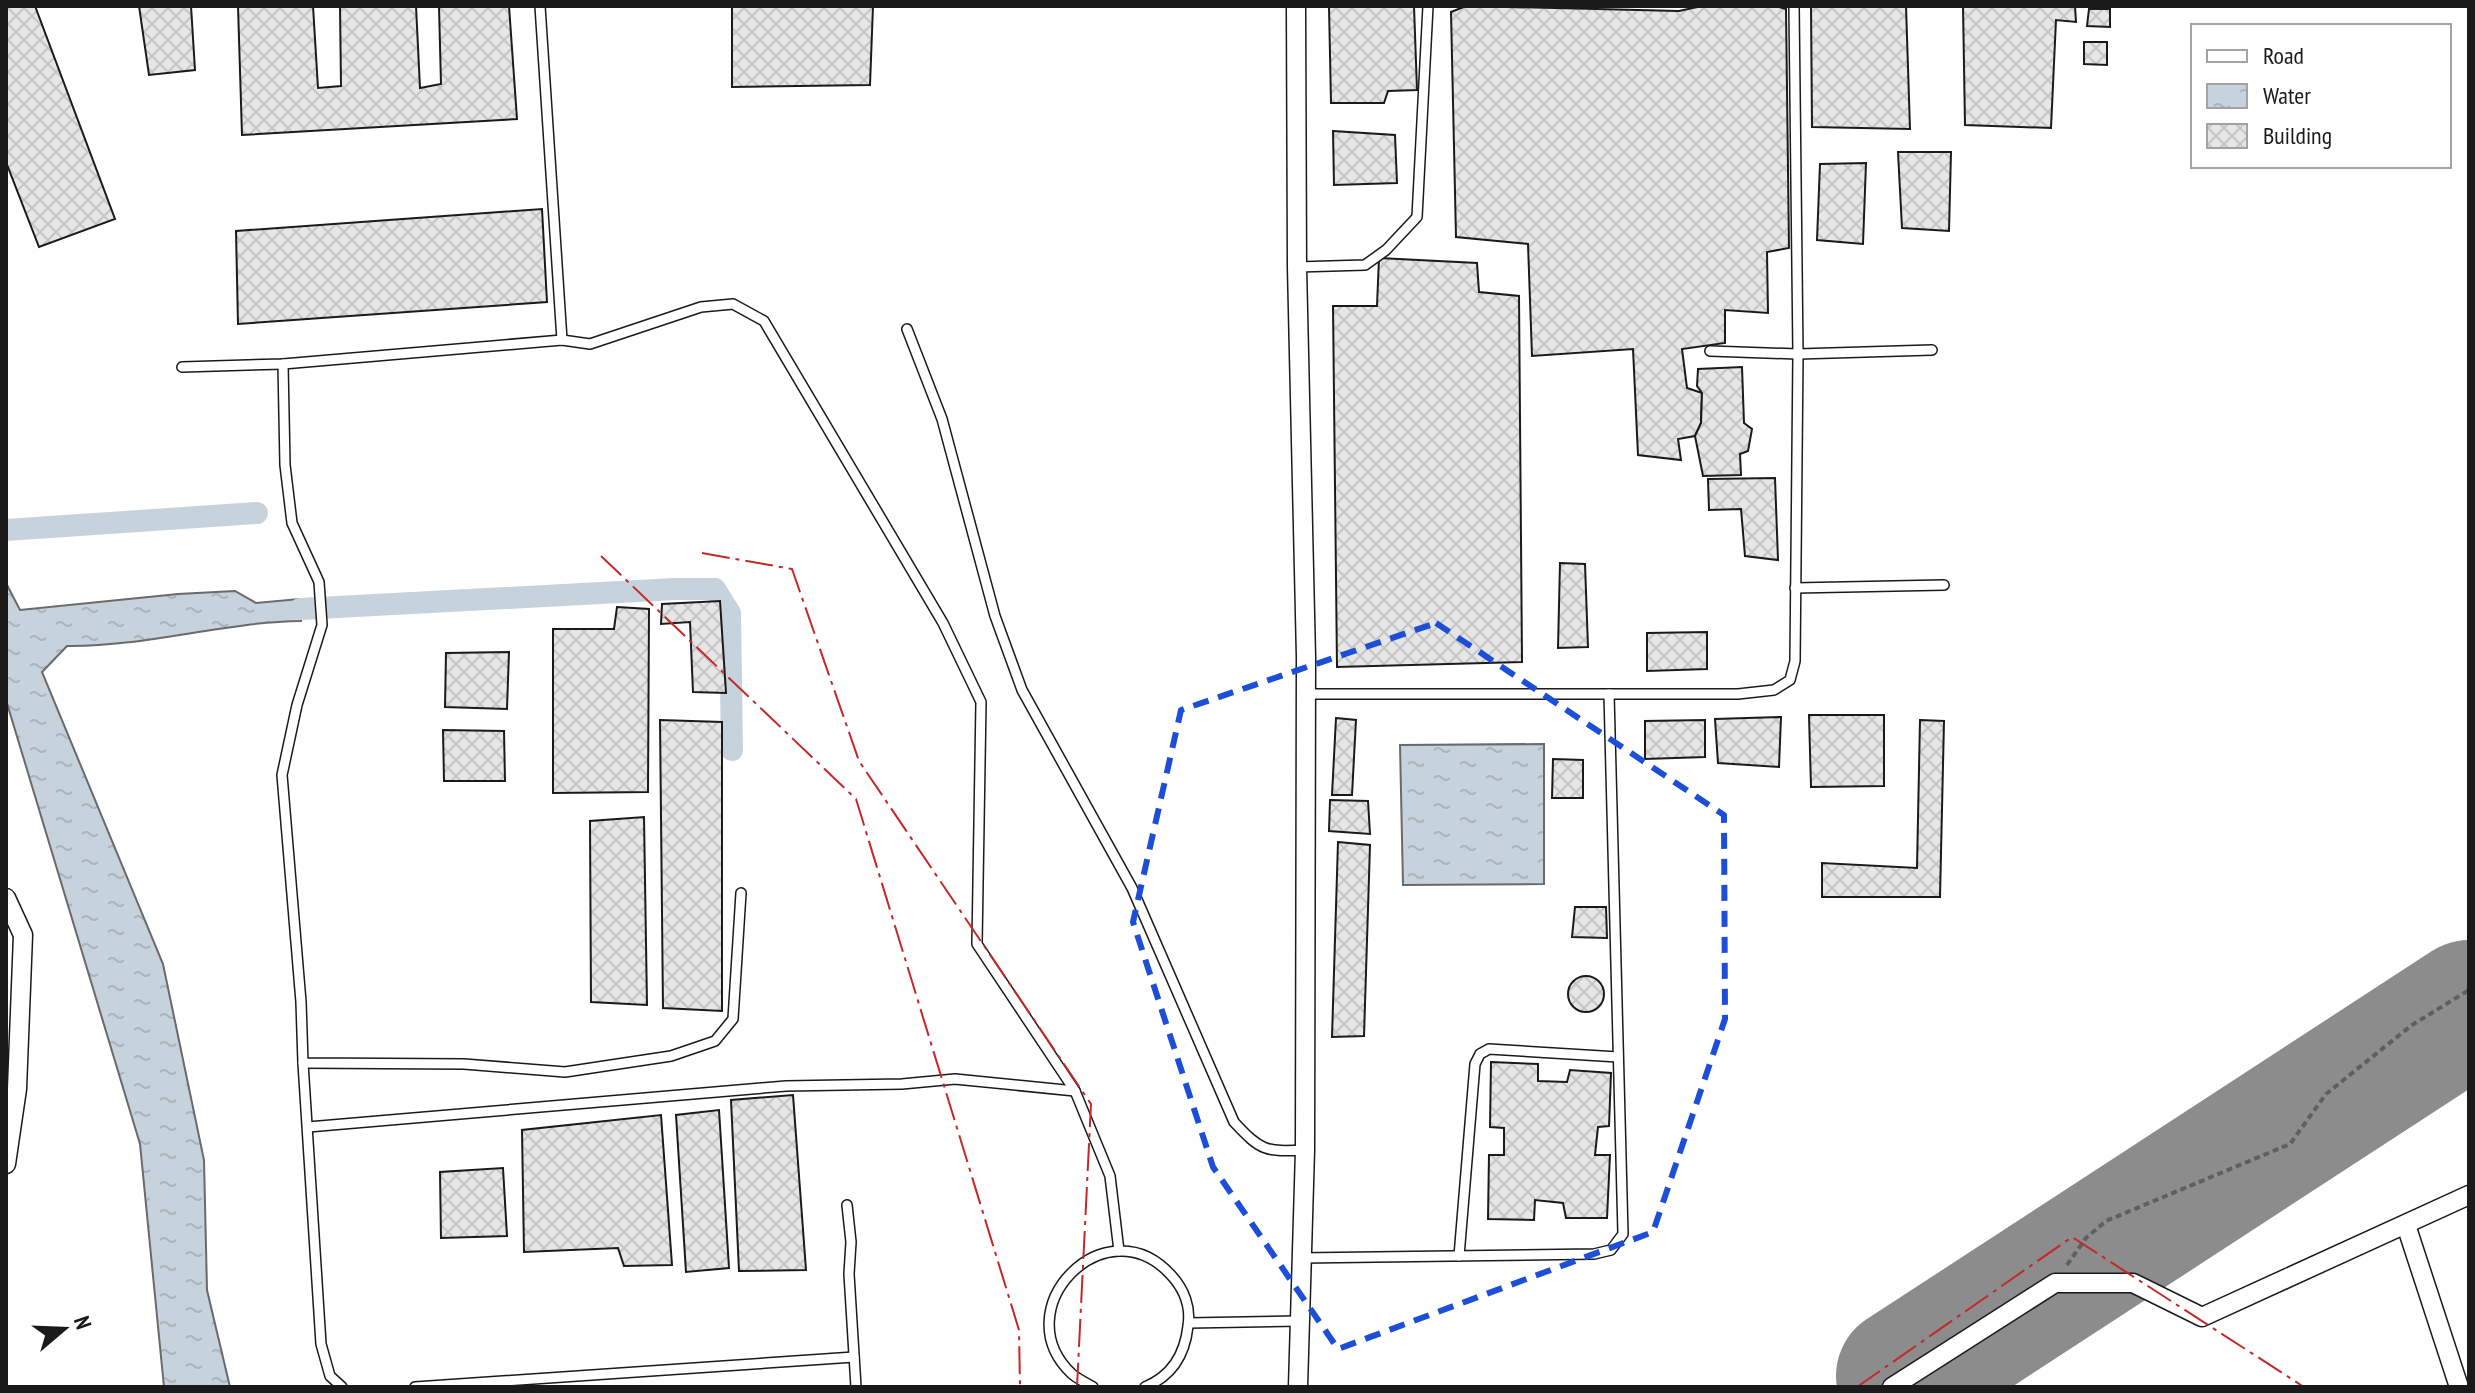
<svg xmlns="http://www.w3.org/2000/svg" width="2475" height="1393" font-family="'PT Sans Narrow',sans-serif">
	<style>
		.water { fill: url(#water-ripples); stroke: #6a6a6a; stroke-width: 2 }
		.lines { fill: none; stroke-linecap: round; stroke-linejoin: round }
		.canal { stroke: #c6d2dc; stroke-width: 22 }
		.runway { stroke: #8c8c8c; stroke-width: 136 }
		.building { fill: url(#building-cross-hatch); stroke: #1a1a1a; stroke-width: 2 }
		.lane-casing { stroke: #1a1a1a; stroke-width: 12 }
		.street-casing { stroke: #1a1a1a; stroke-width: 21 }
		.path { stroke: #5f5f5f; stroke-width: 4; stroke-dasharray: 6 4; stroke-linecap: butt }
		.lane { stroke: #fff; stroke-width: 9 }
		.street { stroke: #fff; stroke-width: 18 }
		.power { stroke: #c62828; stroke-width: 2; stroke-dasharray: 28 6 4 6; stroke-linecap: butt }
		.marked { fill: none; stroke: #1d4ed8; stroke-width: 6; stroke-dasharray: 16 10; stroke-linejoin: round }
	</style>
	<defs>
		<pattern id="water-ripples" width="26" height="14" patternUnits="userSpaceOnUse" patternTransform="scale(2)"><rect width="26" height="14" fill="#c6d2dc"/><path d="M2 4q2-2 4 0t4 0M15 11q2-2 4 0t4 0" fill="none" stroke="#aab4bc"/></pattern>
		<pattern id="building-cross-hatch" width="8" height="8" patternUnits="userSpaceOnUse" patternTransform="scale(2)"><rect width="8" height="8" fill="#e6e6e6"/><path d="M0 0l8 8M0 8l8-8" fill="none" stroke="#c5c5c5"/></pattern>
	</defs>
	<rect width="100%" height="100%" fill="#fff"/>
	<!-- water -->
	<g class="water">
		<path d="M6,583L20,610L178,594L235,591L256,603L299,599L301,621C223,622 146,647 67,646L42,672L163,964L204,1160L207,1290L230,1387H164L140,1144L6,700Z"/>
		<polygon points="1544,744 1544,884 1403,885 1400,745"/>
	</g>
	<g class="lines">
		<!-- canal -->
		<g class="canal">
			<polyline points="6,530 257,513"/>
			<polyline points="300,609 675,589 715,589 730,613 732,750"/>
		</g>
		<!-- runway -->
		<polyline class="runway" points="1904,1376 2469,1008"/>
	</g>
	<!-- building -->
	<g class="building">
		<polygon points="6,6 35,6 115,219 39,247 6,162"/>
		<polygon points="139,6 191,6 195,70 149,75"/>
		<polygon points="238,6 313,6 318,88 341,86 340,6 416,6 420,88 441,84 439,6 509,6 517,119 242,135"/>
		<polygon points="732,6 873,6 870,85 732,87"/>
		<polygon points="1329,6 1414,6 1417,90 1388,91 1384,103 1331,103"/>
		<polygon points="1466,6 1679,11 1702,6 1776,6 1786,9 1789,248 1767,252 1768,313 1725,310 1725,343 1682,349 1687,388 1702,393 1701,423 1695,436 1678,439 1681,460 1638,455 1633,349 1532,356 1528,244 1456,237 1451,12"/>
		<polygon points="1811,6 1906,6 1910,129 1812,127"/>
		<polygon points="1963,6 2075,6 2076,22 2056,20 2051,128 1965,125"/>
		<polygon points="2089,9 2110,9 2110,27 2087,26"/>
		<polygon points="2084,42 2107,42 2107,65 2084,64"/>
		<polygon points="1333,131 1395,135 1397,183 1334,185"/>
		<polygon points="1898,152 1951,152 1949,231 1902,228"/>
		<polygon points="1866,163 1863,244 1817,240 1820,164"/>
		<polygon points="542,209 547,302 238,324 236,231"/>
		<polygon points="1379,258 1477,263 1479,292 1519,296 1522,662 1337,667 1333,306 1377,306"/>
		<polygon points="1742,367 1744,423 1752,429 1748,451 1740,454 1741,475 1703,476 1695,436 1701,423 1702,393 1697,386 1698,369"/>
		<polygon points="1775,478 1778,560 1745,556 1741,509 1709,510 1708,479"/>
		<polygon points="1560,563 1585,564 1588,647 1558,648"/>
		<polygon points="720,601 726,693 693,692 690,622 661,624 662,604"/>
		<polygon points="617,607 649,609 648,792 553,793 553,629 614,629"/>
		<polygon points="1707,632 1707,669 1647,671 1647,633"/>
		<polygon points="509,652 507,709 445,707 446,653"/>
		<polygon points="1809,715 1884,715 1884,786 1811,787"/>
		<polygon points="1781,717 1779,767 1718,763 1715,719"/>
		<polygon points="1336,718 1356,720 1352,795 1332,795"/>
		<polygon points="660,720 722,722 722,1011 663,1008"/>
		<polygon points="1705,720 1705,757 1645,759 1645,721"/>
		<polygon points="1920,720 1944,721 1940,897 1822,897 1822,863 1917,868"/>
		<polygon points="443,730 504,731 505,781 444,781"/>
		<polygon points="1553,759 1583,760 1583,798 1552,798"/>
		<polygon points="1330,800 1368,801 1370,834 1329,831"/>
		<polygon points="644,817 647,1005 591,1002 590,821"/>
		<polygon points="1338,842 1370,845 1364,1036 1332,1037"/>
		<polygon points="1575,907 1606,907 1607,938 1572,937"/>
		<circle cx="1586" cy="994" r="18"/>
		<polygon points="1491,1062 1538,1064 1538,1081 1567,1082 1570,1070 1611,1073 1609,1126 1598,1127 1595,1155 1610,1155 1607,1218 1566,1218 1563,1203 1535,1200 1534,1220 1488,1219 1489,1155 1504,1155 1504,1128 1490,1127"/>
		<polygon points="793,1095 806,1270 739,1271 731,1100"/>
		<polygon points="719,1110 729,1268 686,1272 676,1115"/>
		<polygon points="661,1115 672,1265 624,1266 618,1248 524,1252 522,1130"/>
		<polygon points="503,1168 507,1236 441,1238 440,1172"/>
	</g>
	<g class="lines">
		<defs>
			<g id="lane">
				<polyline points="540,6 562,340"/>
				<polyline points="1297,267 1365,265 1386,250 1417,217 1428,6"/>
				<path d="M907,329L942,419L995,616L1022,690L1132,888L1234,1122C1261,1151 1265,1152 1305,1150"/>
				<polyline points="1710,351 1798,354 1932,350"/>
				<polyline points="283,364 285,465 292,523 319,582 322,625 297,705 282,775 301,1002 303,1063 464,1064 565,1072 671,1056 715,1041 733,1019 741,893"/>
				<polyline points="182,367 283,364 562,340 590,344 701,307 733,304 764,321 943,623 981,702 977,944 1075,1091 1110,1176 1119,1251"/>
				<polyline points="1795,588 1944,585"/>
				<polyline points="1306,694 1738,694 1774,690 1790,680 1795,661 1798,354 1794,6"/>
				<polyline points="303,1063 321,1344 330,1376 342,1387"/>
				<polyline points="308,1127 786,1086 902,1084 955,1079 1075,1091"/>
				<polyline points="847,1205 851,1242 849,1274 856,1387"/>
				<polyline points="1459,1256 1475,1064 1480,1054 1489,1049 1618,1057"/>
				<polyline points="1301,1258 1594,1254 1611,1250 1623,1234 1609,694"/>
				<polyline points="1189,1323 1299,1321"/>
				<polyline points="415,1387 854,1357"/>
				<path d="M1093,1387C1086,1383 1078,1379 1072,1374C1003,1309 1106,1203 1171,1275C1184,1289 1191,1307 1188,1326C1185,1354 1172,1376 1145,1387"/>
			</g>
			<g id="street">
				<polyline points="1296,6 1297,267 1306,657 1305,1150 1298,1387"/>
				<polyline points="6,898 23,935 17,1089 6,1164"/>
				<polyline points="2406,1225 2459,1387"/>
				<polyline points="1892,1387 2055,1283 2133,1283 2202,1317 2469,1195"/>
			</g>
		</defs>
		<!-- lane casing -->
		<use href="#lane" class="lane-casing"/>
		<!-- street casing -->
		<use href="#street" class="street-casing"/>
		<!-- path -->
		<polyline class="path" points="2067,1265 2086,1238 2106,1221 2290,1144 2326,1094 2412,1025 2469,990"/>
		<!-- lane -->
		<use href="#lane" class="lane"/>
		<!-- street -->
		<use href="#street" class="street"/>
		<!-- power -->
		<g class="power">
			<polyline points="702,553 792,569 859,761 1091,1104 1077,1387"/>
			<polyline points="601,556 856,799 1019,1330 1020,1387"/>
			<polyline points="1857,1387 2072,1237 2304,1387"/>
		</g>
	</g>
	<!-- marked area -->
	<path class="marked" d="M1436,623L1724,815L1725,1019L1653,1232L1338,1349L1213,1167L1133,922L1181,710Z"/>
	<!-- border -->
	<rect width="2475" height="1393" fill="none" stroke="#1a1a1a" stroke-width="16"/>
	<!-- legend -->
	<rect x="2191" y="24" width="260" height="144" fill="#ffffff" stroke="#a3a3a3" stroke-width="2"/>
	<rect x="2207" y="50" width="40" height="12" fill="#ffffff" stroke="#a3a3a3" stroke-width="2"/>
	<text x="2263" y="64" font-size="24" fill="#1a1a1a">Road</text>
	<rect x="2207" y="84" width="40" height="24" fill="url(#water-ripples)" stroke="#a3a3a3" stroke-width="2"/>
	<text x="2263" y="104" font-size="24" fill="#1a1a1a">Water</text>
	<rect x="2207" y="124" width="40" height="24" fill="url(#building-cross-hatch)" stroke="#a3a3a3" stroke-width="2"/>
	<text x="2263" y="144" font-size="24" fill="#1a1a1a">Building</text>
	<!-- north arrow -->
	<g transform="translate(64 1329) rotate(71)" stroke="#ffffff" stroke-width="6" paint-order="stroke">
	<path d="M0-6L14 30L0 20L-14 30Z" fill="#1a1a1a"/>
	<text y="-12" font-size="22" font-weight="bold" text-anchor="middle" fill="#1a1a1a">N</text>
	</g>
</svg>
